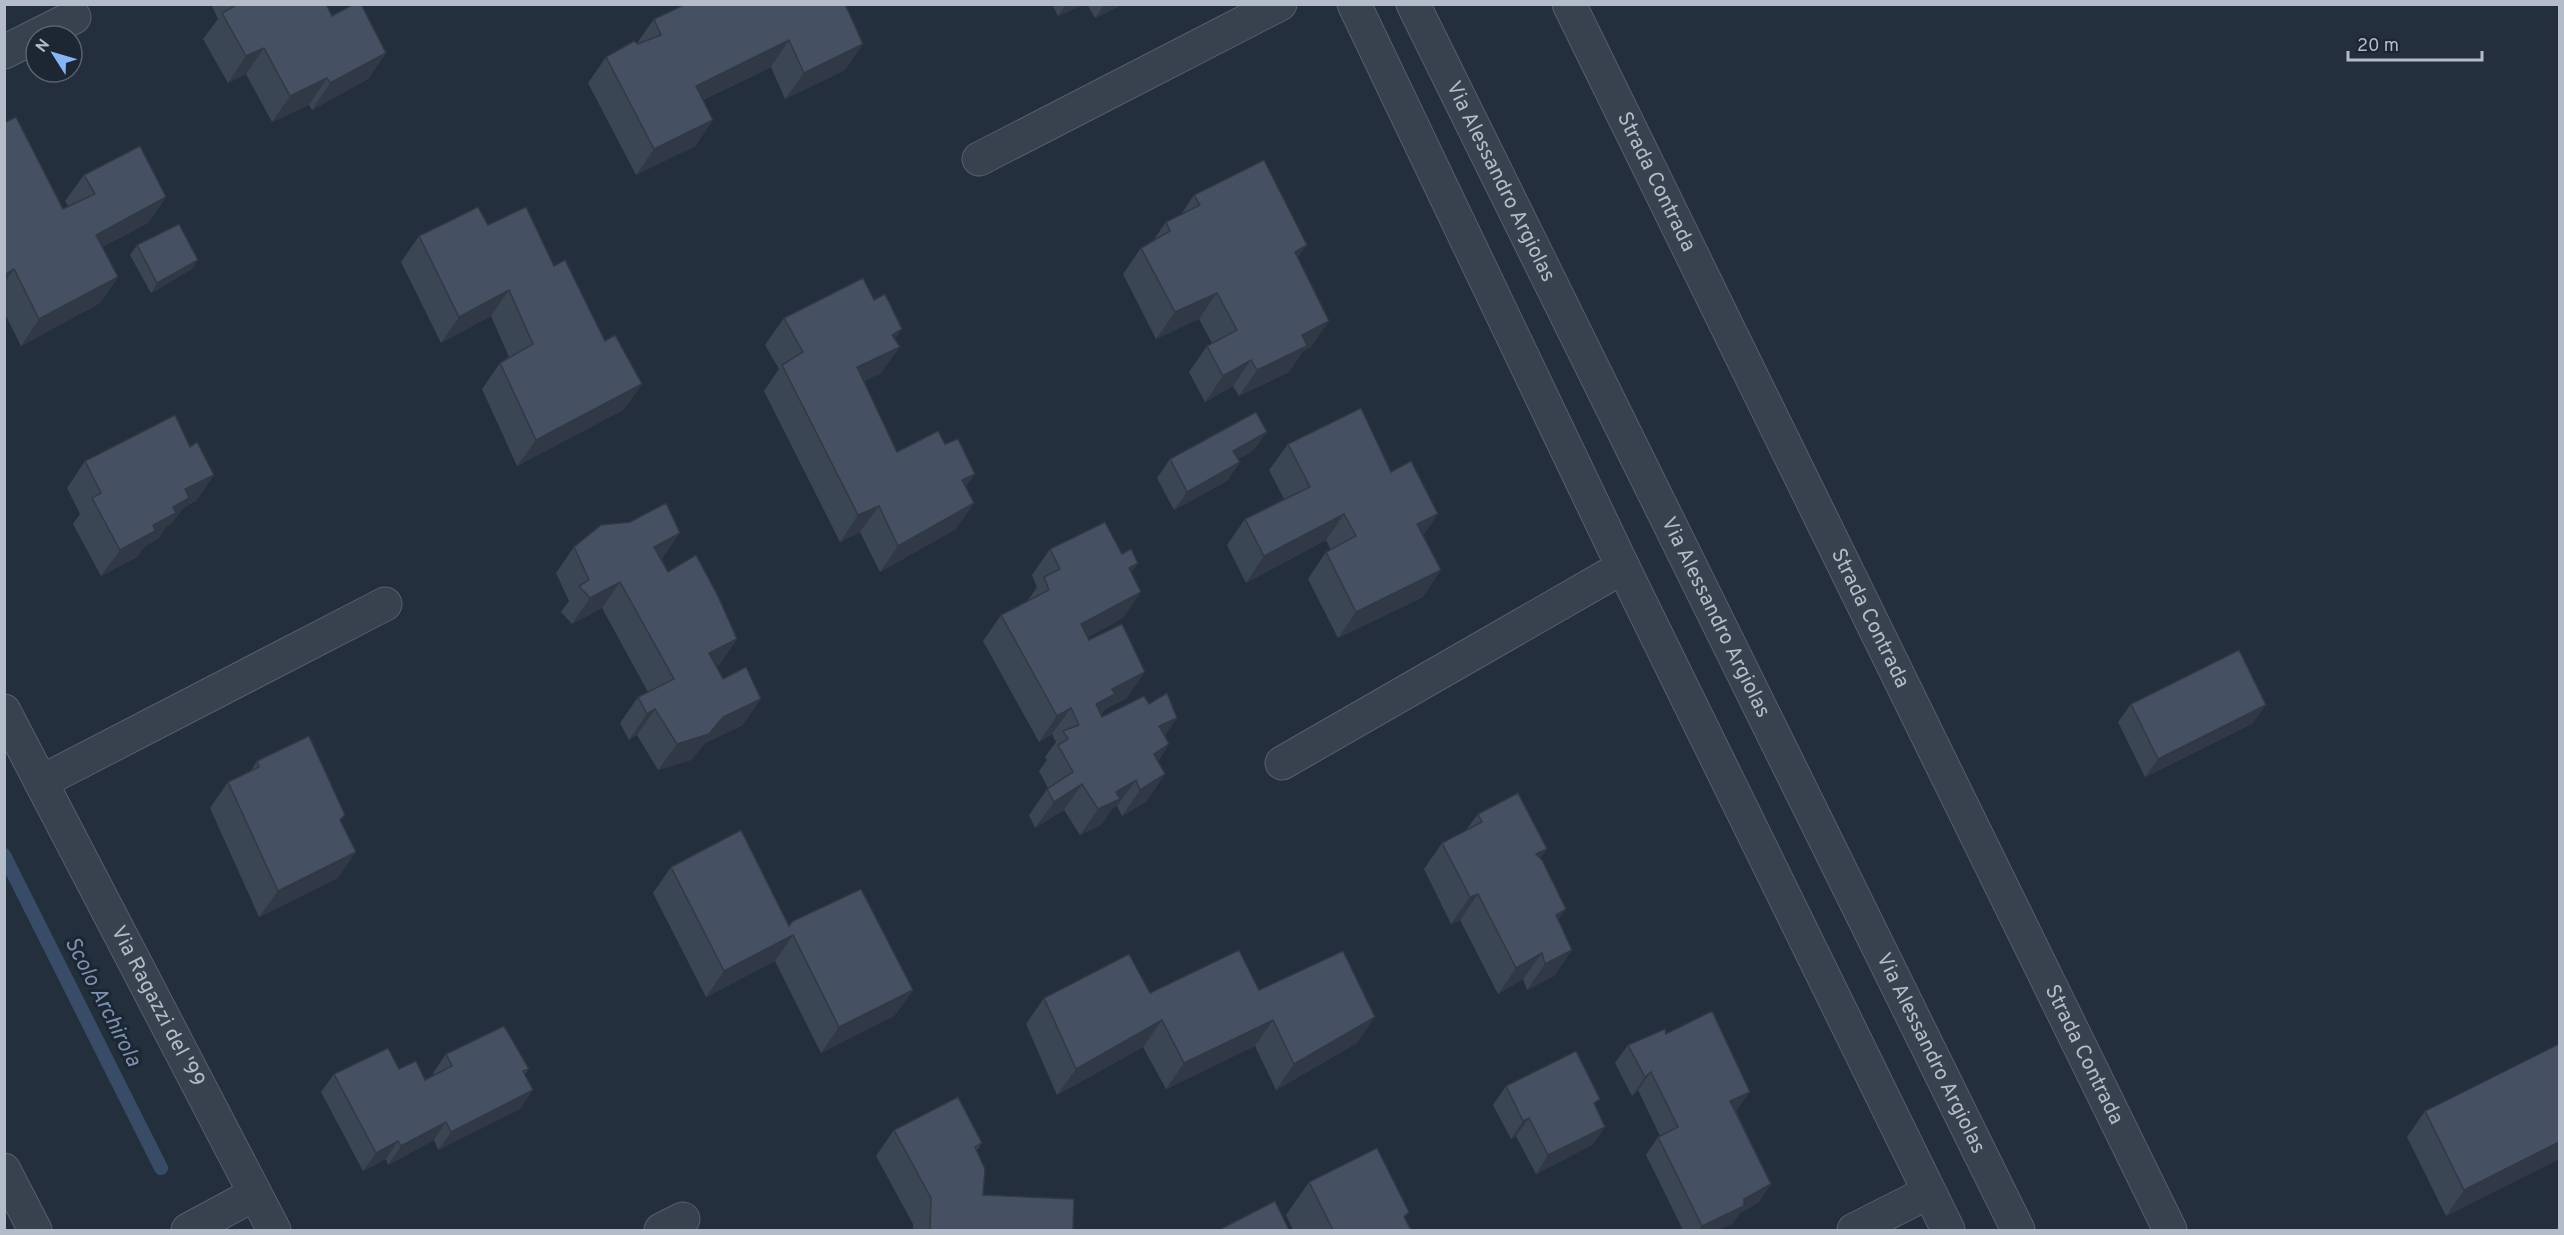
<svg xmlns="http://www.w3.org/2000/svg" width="2564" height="1235" font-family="Overpass,sans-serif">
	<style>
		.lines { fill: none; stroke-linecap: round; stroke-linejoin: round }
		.stream { stroke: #394c67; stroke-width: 14 }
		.minor-casing { stroke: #565f6c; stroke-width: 35 }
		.minor { stroke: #38414e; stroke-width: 33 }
		.wall { fill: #3b4654 }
		.shaded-wall { fill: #303945 }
		.building { fill: #455162; stroke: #303945; stroke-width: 1.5 }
		.labels { text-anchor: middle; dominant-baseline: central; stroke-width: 6; stroke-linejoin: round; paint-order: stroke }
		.street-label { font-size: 21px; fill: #b4bcc9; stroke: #1d2633 }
		.water-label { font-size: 22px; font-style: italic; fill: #7c92b1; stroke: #1d2633 }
	</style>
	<rect width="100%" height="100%" fill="#242f3e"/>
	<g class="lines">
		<!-- stream -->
		<polyline class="stream" points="4,855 161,1168"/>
		<defs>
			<g id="minor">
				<polyline points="1354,4 1623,567 1948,1230"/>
				<path id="s1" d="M1413,4L2018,1230"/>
				<path id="s2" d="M1569,4L2170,1230"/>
				<polyline points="36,36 74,17"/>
				<polyline points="4,52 36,36"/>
				<polyline points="979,159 1280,4"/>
				<path id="s3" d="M4,711L274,1230"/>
				<polyline points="1282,763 1623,567"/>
				<polyline points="41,782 385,604"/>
				<polyline points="4,1170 35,1230"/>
				<polyline points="188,1230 255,1194"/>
				<polyline points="661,1230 683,1219"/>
				<polyline points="1854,1230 1929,1192"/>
			</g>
		</defs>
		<!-- minor casing -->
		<use href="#minor" class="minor-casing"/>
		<!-- minor -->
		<use href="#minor" class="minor"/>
	</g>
	<!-- wall -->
	<g class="wall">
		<polygon points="211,4 326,4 332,16 386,53 368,79 312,110 309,105 272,122 246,74 228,83 203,39 218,19"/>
		<polygon points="845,4 845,70 785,99 771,67 703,100 713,120 695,146 636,175 588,83 606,57 637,43 654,19"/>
		<polygon points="1052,4 1085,4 1058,16"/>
		<polygon points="1087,4 1123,4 1095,18"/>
		<polygon points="4,123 63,209 68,206 65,201 84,175 166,197 148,223 102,247 118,277 100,303 21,346 4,312"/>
		<polygon points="1194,195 1307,245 1297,258 1311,347 1303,351 1289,372 1239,396 1233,386 1205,402 1189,372 1207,346 1212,343 1199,319 1156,339 1123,274 1141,248 1153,241 1166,222 1180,216"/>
		<polygon points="488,225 554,266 605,341 642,384 623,410 517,466 482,389 500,363 509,357 491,316 441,343 401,262 419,236"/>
		<polygon points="137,245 192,269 151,293 130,255"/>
		<polygon points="874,300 902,329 894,339 881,373 864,381 897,452 945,444 975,474 965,487 956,529 880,572 860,532 840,542 764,391 779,369 765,345 784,318"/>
		<polygon points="1288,444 1391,472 1438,514 1423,535 1423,597 1338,638 1308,579 1326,552 1331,550 1326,540 1246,583 1227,545 1245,519 1284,499 1269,470"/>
		<polygon points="190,447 214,475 196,501 183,508 171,524 167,526 158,539 145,546 137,557 101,576 73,524 80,514 67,488 85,461"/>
		<polygon points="1254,450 1238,459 1240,462 1227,481 1174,510 1157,478 1170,459"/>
		<polygon points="574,547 662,559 668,572 737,639 719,665 716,666 743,725 705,743 691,760 658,770 637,735 629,740 620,723 638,697 648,692 602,608 572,624 561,612 569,601 556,573"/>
		<polygon points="1050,549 1122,554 1138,563 1131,572 1123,618 1088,637 1127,698 1105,709 1101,714 1102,717 1149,704 1177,718 1165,735 1169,744 1158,761 1147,801 1122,816 1117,806 1112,809 1101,825 1080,835 1064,810 1035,828 1029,815 1048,788 1039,771 1047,760 1045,757 1056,742 1052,734 1039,742 983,641 1001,615 1027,602 1037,587 1032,575"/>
		<polygon points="2131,704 2253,723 2145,777 2118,722"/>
		<polygon points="257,761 341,821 338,878 259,917 210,808 228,782 250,772"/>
		<polygon points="1478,814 1547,849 1540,858 1558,920 1572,950 1554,976 1527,990 1523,979 1498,994 1460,920 1451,924 1424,869 1442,843 1466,830"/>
		<polygon points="671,867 789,926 913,990 894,1016 821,1053 775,961 706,997 653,893"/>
		<polygon points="1259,990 1357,1043 1276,1090 1255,1046 1166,1089 1143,1047 1057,1095 1026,1024 1044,998"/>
		<polygon points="1666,1034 1737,1110 1736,1111 1771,1184 1758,1203 1740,1213 1732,1224 1718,1230 1683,1230 1646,1155 1658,1137 1660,1136 1638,1090 1632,1096 1615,1063 1628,1045"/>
		<polygon points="446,1054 529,1069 525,1074 520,1109 438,1150 434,1140 388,1165 386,1159 363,1171 321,1092 334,1074 399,1069 425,1080 434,1075 433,1073"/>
		<polygon points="1506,1086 1595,1106 1605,1127 1592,1145 1536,1174 1516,1136 1511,1139 1493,1105"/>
		<polygon points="2425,1111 2559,1159 2446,1216 2407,1137"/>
		<polygon points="894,1130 982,1143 977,1150 983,1195 1073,1230 913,1230 913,1224 876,1156"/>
		<polygon points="1309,1182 1405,1218 1411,1230 1293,1230 1286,1215"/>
	</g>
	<!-- shaded-wall -->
	<g class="shaded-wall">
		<polygon points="1066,4 1085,4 1058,16"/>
		<polygon points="1105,4 1123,4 1095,18"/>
		<polygon points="789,40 771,67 677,112 696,86"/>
		<polygon points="863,44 845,70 785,99 804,73"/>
		<polygon points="264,48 246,74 228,83 246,56"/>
		<polygon points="386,53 368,79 312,110 330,83"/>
		<polygon points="327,78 309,105 272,122 290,96"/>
		<polygon points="713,120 695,146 636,175 654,149"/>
		<polygon points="166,197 148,223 77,261 96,235"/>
		<polygon points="1307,245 1288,271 1295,252"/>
		<polygon points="198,260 192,269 151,293 157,283"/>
		<polygon points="14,269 4,284 4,275"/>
		<polygon points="118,277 100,303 21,346 39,319"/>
		<polygon points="509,290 491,316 441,343 459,317"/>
		<polygon points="1217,293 1199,319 1156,339 1175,312"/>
		<polygon points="1329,321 1311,347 1303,351 1289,372 1239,396 1257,370 1302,335"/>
		<polygon points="902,329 884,354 900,347 881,373 839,393 857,367 892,335"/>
		<polygon points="1251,360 1233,386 1205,402 1223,376"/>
		<polygon points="642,384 623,410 517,466 536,440"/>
		<polygon points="1267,432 1254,450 1220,469 1233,451"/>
		<polygon points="1240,462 1227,481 1174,510 1187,492"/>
		<polygon points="975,474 956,500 962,480"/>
		<polygon points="214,475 196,501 183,508 171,524 167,526 158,539 145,546 137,557 101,576 120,550 153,525 185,489"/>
		<polygon points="974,503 956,529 880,572 898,546"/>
		<polygon points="879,506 860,532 840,542 858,515"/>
		<polygon points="1344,514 1326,540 1246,583 1264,556"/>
		<polygon points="1438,514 1419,540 1417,524"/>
		<polygon points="680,533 662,559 636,574 654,547"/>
		<polygon points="1138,563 1119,589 1129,568"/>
		<polygon points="1441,570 1423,597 1338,638 1356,612"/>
		<polygon points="620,582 602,608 572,624 590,598"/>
		<polygon points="1141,592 1123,618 1063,650 1081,624"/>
		<polygon points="737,639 719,665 690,679 709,653"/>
		<polygon points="1145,672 1127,698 1105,709 1097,721 1096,704 1112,689"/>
		<polygon points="761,699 743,725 705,743 691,760 658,770 677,744 723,717"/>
		<polygon points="2266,705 2253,723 2145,777 2158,759"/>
		<polygon points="1071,708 1052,734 1039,742 1057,716"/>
		<polygon points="655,709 637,735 629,740 647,714"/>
		<polygon points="1177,718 1159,744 1159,726"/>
		<polygon points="1169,744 1151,770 1154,754"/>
		<polygon points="1165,774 1147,801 1122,816 1140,790"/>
		<polygon points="1136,780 1117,806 1112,809 1101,825 1080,835 1098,809 1116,792"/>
		<polygon points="1082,784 1064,810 1035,828 1054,802"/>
		<polygon points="1547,849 1528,875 1536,854"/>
		<polygon points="356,852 338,878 259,917 278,891"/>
		<polygon points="1478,894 1460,920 1451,924 1470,897"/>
		<polygon points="1566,909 1547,935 1556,915"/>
		<polygon points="793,935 775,961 706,997 724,971"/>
		<polygon points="1572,950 1554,976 1527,990 1545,964"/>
		<polygon points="1542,953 1523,979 1498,994 1516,968"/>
		<polygon points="913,990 894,1016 821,1053 839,1027"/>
		<polygon points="1375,1017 1357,1043 1276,1090 1294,1064"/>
		<polygon points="1162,1020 1143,1047 1057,1095 1076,1069"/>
		<polygon points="1273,1020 1255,1046 1166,1089 1184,1063"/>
		<polygon points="1651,1072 1638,1090 1632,1096 1645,1077"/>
		<polygon points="533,1090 520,1109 438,1150 451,1132"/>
		<polygon points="1750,1092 1737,1110 1718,1119 1730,1101"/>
		<polygon points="1529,1118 1516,1136 1511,1139 1523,1121"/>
		<polygon points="446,1122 434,1140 388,1165 401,1146"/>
		<polygon points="1605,1127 1592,1145 1536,1174 1548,1155"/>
		<polygon points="398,1141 386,1159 363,1171 376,1153"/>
		<polygon points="2559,1142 2559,1159 2446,1216 2464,1190"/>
		<polygon points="1771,1184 1758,1203 1740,1213 1732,1224 1718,1230 1699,1230 1702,1226 1744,1199"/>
	</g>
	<!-- building -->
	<g class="building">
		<polygon points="238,4 326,4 332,16 354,4 361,4 386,53 330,83 327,78 290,96 264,48 246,56 222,13"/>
		<polygon points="686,4 845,4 863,44 804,73 789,40 696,86 713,120 654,149 606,57 634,41 638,44 661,35 654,19"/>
		<polygon points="16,117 63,209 95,194 84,175 140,146 166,197 96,235 118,277 39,319 14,269 4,275 4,123"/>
		<polygon points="1264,160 1307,245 1295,252 1329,321 1302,335 1307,346 1257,370 1251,360 1223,376 1207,346 1237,330 1217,293 1175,312 1141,248 1170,231 1166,222 1200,205 1194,195"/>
		<polygon points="478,207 488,225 526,207 554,266 565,260 605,341 615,335 642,384 536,440 500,363 533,344 509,290 459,317 419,236"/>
		<polygon points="179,224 198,260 157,283 137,245"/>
		<polygon points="863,278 874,300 885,294 902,329 892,335 900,347 857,367 897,452 938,431 945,444 958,439 975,474 962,480 974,503 898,546 879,506 858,515 782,365 803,352 784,318"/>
		<polygon points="1361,408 1391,472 1411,461 1438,514 1417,524 1441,570 1356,612 1326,552 1356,536 1344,514 1264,556 1245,519 1310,487 1288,444"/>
		<polygon points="1256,412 1267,432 1233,451 1240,462 1187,492 1170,459"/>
		<polygon points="175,415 190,447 197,442 214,475 185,489 189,498 173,507 176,513 153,525 155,531 120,550 92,498 101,493 85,461"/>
		<polygon points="666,503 680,533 654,547 668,572 696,555 718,596 737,639 709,653 723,679 746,667 761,699 723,717 709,734 677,744 655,709 647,714 638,697 674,679 620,582 590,598 579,586 589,580 574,547 601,525 630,522"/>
		<polygon points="1105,522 1122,554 1131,549 1138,563 1129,568 1141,592 1081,624 1089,640 1122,624 1145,672 1112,689 1115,694 1096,704 1102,717 1144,696 1149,704 1167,693 1177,718 1159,726 1169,744 1154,754 1165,774 1140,790 1136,780 1116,792 1120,799 1098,809 1082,784 1054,802 1047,789 1073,772 1058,745 1068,739 1063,731 1079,725 1071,708 1057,716 1001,615 1049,590 1044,577 1060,569 1050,549"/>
		<polygon points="2239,650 2266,705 2158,759 2131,704"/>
		<polygon points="309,736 345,815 340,820 356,852 278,891 228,782 259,767 257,761"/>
		<polygon points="1518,793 1547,849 1536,854 1542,860 1566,909 1556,915 1572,950 1545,964 1542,953 1516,968 1478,894 1470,897 1442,843 1482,822 1478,814"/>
		<polygon points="741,830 789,926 793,921 861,889 913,990 839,1027 793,935 724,971 671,867"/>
		<polygon points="1239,950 1259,990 1343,951 1375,1017 1294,1064 1273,1020 1184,1063 1162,1020 1076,1069 1044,998 1129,954 1150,993"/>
		<polygon points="1712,1011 1750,1092 1730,1101 1771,1184 1744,1199 1744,1206 1702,1226 1658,1137 1678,1127 1651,1072 1645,1077 1628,1045 1665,1029 1666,1034"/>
		<polygon points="504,1026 529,1069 523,1071 533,1090 451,1132 446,1122 401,1146 398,1141 376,1153 334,1074 388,1048 399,1069 416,1061 425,1080 452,1066 446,1054"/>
		<polygon points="2559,1044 2559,1142 2464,1190 2425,1111"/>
		<polygon points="1576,1051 1600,1099 1594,1103 1605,1127 1548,1155 1529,1118 1523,1121 1506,1086"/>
		<polygon points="958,1097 982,1143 975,1147 985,1169 983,1195 1074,1199 1073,1230 930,1230 931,1198 894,1130"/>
		<polygon points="1377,1148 1409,1212 1404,1217 1411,1230 1333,1230 1309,1182"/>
		<polygon points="1275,1201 1289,1230 1219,1230"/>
	</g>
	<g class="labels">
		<!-- street labels -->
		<g class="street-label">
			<text stroke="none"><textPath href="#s2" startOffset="198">Strada Contrada</textPath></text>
			<text stroke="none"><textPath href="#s1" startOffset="198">Via Alessandro Argiolas</textPath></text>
			<text stroke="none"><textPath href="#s1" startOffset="684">Via Alessandro Argiolas</textPath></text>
			<text stroke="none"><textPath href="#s2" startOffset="684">Strada Contrada</textPath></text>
			<text stroke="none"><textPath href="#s3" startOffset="333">Via Ragazzi del '99</textPath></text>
			<text stroke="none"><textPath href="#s1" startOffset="1170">Via Alessandro Argiolas</textPath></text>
			<text stroke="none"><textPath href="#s2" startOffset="1170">Strada Contrada</textPath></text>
		</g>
		<!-- water labels -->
		<g class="water-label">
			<text transform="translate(102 1002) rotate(63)">Scolo Archirola</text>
		</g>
	</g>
	<!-- border -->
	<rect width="2564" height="1235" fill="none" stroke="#b4bcc9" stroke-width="12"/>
	<!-- north arrow -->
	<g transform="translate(54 54) rotate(307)"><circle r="28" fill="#1d2633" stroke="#59626f" stroke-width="1.5"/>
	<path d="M0-4.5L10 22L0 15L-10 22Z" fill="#8ab4f8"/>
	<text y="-9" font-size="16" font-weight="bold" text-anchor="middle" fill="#b4bcc9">N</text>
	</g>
	<!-- scale -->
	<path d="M2348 51v9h134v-9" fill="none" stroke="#b4bcc9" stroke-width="3"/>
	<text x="2357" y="51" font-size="18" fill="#b4bcc9" stroke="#1d2633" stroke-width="4.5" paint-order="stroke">20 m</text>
</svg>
